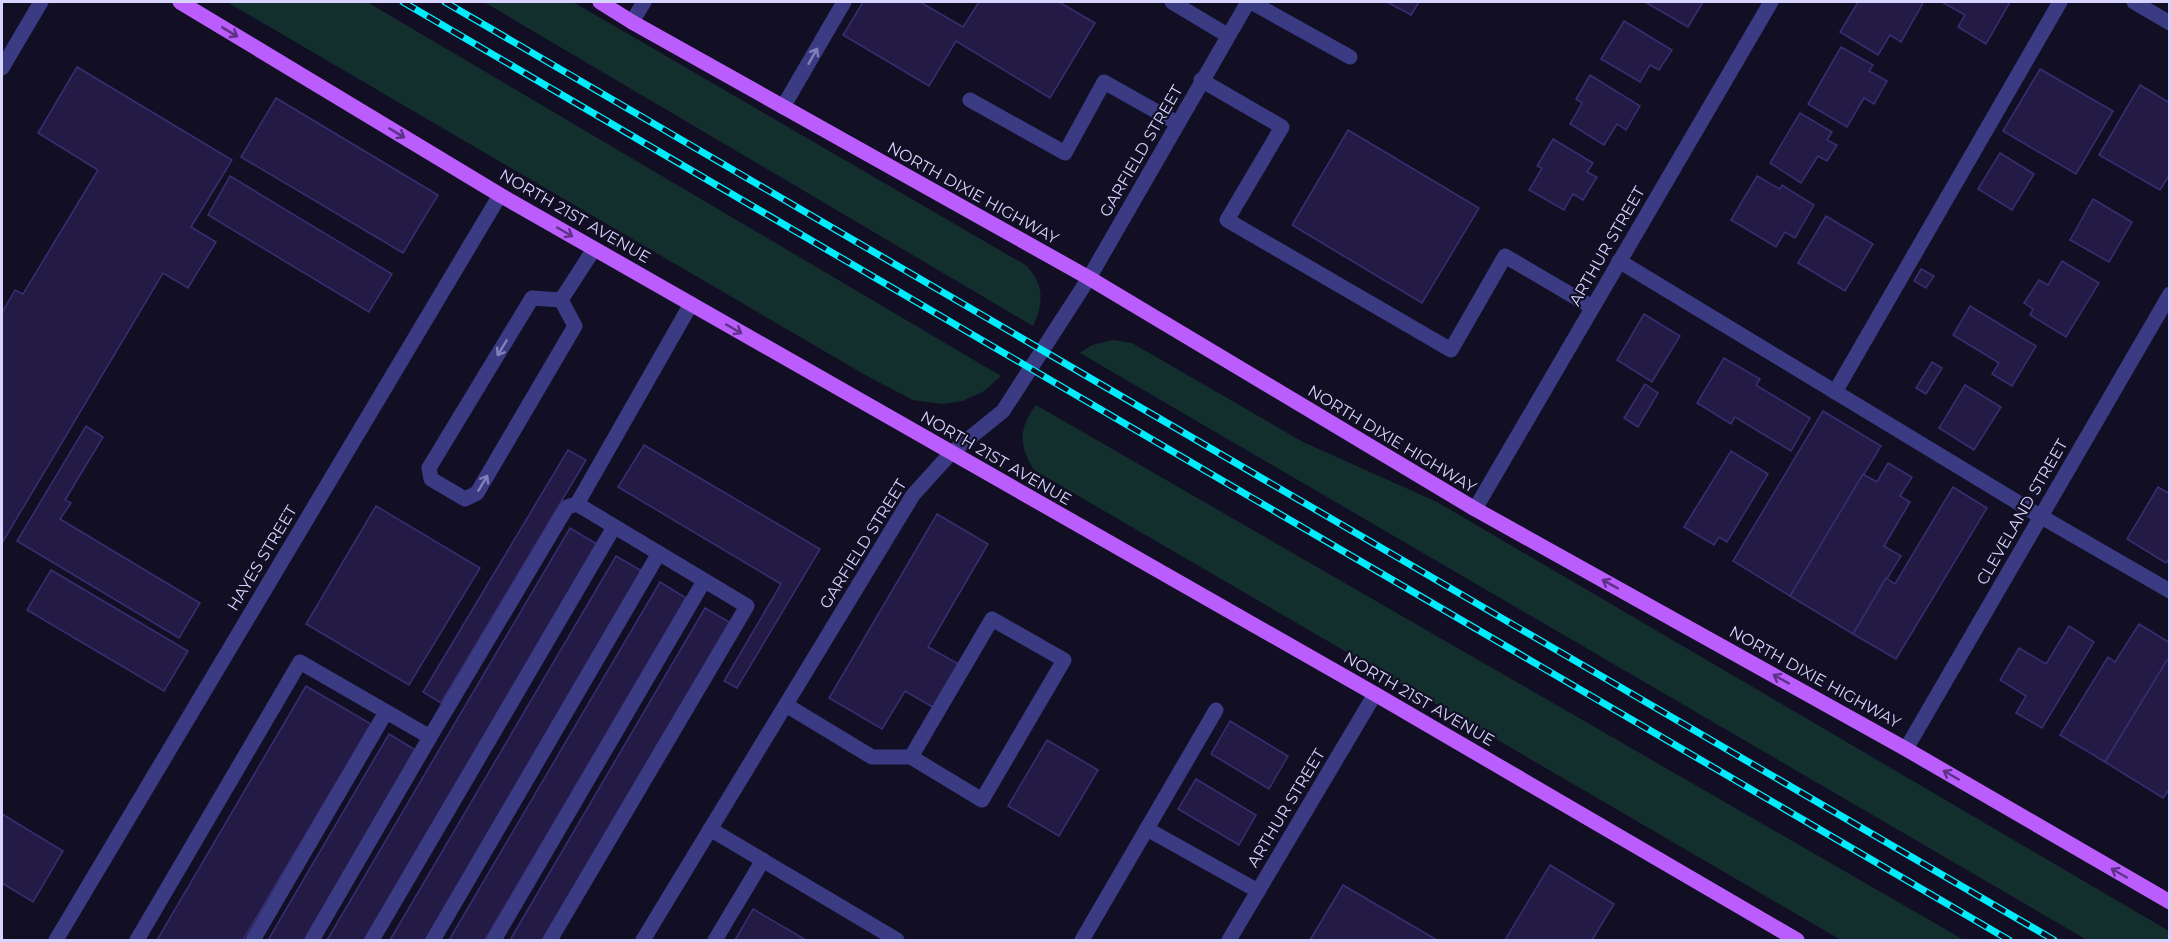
<svg xmlns="http://www.w3.org/2000/svg" width="2171" height="942" font-family="Montserrat,sans-serif">
	<style>
		.green { fill: #122f2d }
		.building { fill: #231b46; stroke: #392e72; stroke-width: 1.5 }
		.lines { fill: none; stroke-linecap: round; stroke-linejoin: round }
		.minor { stroke: #3b3b84; stroke-width: 15 }
		.major { stroke: #bb5dfd; stroke-width: 15 }
		.rail-casing { stroke: #03ecfc; stroke-width: 7 }
		.rail { stroke: #120f25; stroke-width: 4.5; stroke-dasharray: 14; stroke-linecap: butt }
		.oneway { stroke: #5e3286 }
		.oneway2 { stroke: #8180bb }
		.labels { text-anchor: middle; dominant-baseline: central; stroke-width: 4.5; stroke-linejoin: round; paint-order: stroke }
		.street-label { font-size: 16px; fill: #d7d4ff; stroke: #120f25 }
	</style>
	<rect width="100%" height="100%" fill="#120f25"/>
	<!-- green -->
	<g class="green">
		<polygon points="227,2 367,2 1001,376 984,391 963,401 942,404 913,400 867,376"/>
		<path d="M484,2H573L1027,266C1044,286 1044,302 1033,326Z"/>
		<polygon points="1113,340 1132,343 1303,442 1437,502 2169,931 2169,940 2087,940 1080,353 1092,345"/>
		<path d="M1036,405L1964,940H1841L1034,470C1019,446 1018,429 1036,405Z"/>
	</g>
	<!-- building -->
	<g class="building">
		<polygon points="863,2 920,2 963,27 979,2 1059,2 1095,23 1050,98 956,41 929,86 843,35"/>
		<polygon points="1387,2 1419,2 1411,15"/>
		<polygon points="1645,2 1703,2 1688,27"/>
		<polygon points="1858,2 1921,2 1923,3 1901,42 1890,35 1878,55 1840,32"/>
		<polygon points="1942,2 2010,2 1986,44 1958,27 1965,15"/>
		<polygon points="1624,21 1672,50 1659,70 1650,65 1640,82 1601,59"/>
		<polygon points="1841,47 1873,65 1869,71 1887,81 1874,104 1864,98 1847,127 1808,104"/>
		<polygon points="77,67 232,160 191,227 216,242 188,288 163,273 2,543 2,313 15,290 23,294 98,170 38,133"/>
		<polygon points="2040,69 2113,111 2076,174 2003,131"/>
		<polygon points="1590,75 1640,106 1626,130 1617,124 1604,145 1570,124 1582,103 1576,99"/>
		<polygon points="2140,85 2170,103 2170,174 2160,190 2099,155"/>
		<polygon points="276,98 438,195 403,253 241,157"/>
		<polygon points="1800,113 1832,132 1827,140 1837,145 1827,161 1818,156 1801,183 1770,163"/>
		<polygon points="1348,130 1479,208 1422,303 1292,225"/>
		<polygon points="1553,139 1593,163 1587,172 1597,177 1583,200 1573,194 1564,210 1529,190 1542,168 1537,166"/>
		<polygon points="2000,153 2034,174 2012,210 1978,189"/>
		<polygon points="230,176 392,274 369,312 208,215"/>
		<polygon points="1757,176 1780,189 1782,185 1814,205 1795,238 1785,232 1776,247 1731,220"/>
		<polygon points="2093,199 2132,222 2109,262 2070,240"/>
		<polygon points="1826,216 1873,244 1845,291 1798,263"/>
		<polygon points="2062,261 2099,283 2066,337 2030,315 2033,309 2024,303 2039,280 2048,285"/>
		<polygon points="1921,269 1934,276 1926,288 1914,281"/>
		<polygon points="1970,306 2036,346 2012,386 1992,374 1999,363 1953,335"/>
		<polygon points="1644,314 1680,336 1652,382 1617,360"/>
		<polygon points="1724,358 1760,379 1756,385 1810,418 1791,451 1735,417 1731,424 1697,403"/>
		<polygon points="1932,362 1942,368 1926,394 1916,388"/>
		<polygon points="1645,384 1658,393 1638,427 1624,418"/>
		<polygon points="1965,385 2001,407 1974,450 1939,428"/>
		<polygon points="1823,411 1881,446 1790,596 1733,561"/>
		<polygon points="86,426 103,437 65,500 71,503 60,519 200,603 179,638 17,541"/>
		<polygon points="644,445 820,549 737,688 724,681 781,584 618,487"/>
		<polygon points="568,450 586,460 441,703 423,692"/>
		<polygon points="1731,451 1768,474 1727,542 1719,537 1714,545 1684,527"/>
		<polygon points="1888,463 1912,477 1900,496 1910,502 1884,546 1901,556 1853,634 1790,596 1863,474 1877,482"/>
		<polygon points="1953,487 1987,508 1896,659 1853,634 1886,578 1895,584"/>
		<polygon points="2158,487 2170,494 2170,558 2166,563 2127,539"/>
		<polygon points="376,506 480,568 409,685 306,624"/>
		<polygon points="937,514 988,544 928,647 962,666 936,709 905,691 882,729 829,698"/>
		<polygon points="570,528 597,544 364,940 327,940"/>
		<polygon points="616,556 642,571 426,940 390,940"/>
		<polygon points="51,570 188,651 164,691 27,610"/>
		<polygon points="660,582 686,598 485,940 449,940"/>
		<polygon points="705,608 731,623 545,940 510,940"/>
		<polygon points="2139,624 2170,643 2170,657 2105,762 2060,735 2108,657 2115,662"/>
		<polygon points="2069,626 2094,642 2042,728 2016,713 2026,696 2000,680 2019,648 2046,664"/>
		<polygon points="2167,660 2170,662 2170,788 2163,798 2105,762"/>
		<polygon points="306,686 371,724 243,940 157,940"/>
		<polygon points="1230,721 1288,756 1269,789 1211,754"/>
		<polygon points="389,734 417,751 306,940 268,940"/>
		<polygon points="1047,740 1098,770 1059,836 1008,806"/>
		<polygon points="1196,779 1256,815 1239,845 1178,809"/>
		<polygon points="2,814 63,851 33,902 2,883"/>
		<polygon points="1550,865 1614,904 1592,940 1505,940"/>
		<polygon points="1343,885 1437,940 1310,940"/>
		<polygon points="753,909 806,940 735,940"/>
	</g>
	<g class="lines">
		<!-- minor -->
		<g class="minor">
			<polyline points="1172,2 1227,35"/>
			<polyline points="1251,2 1350,57"/>
			<polyline points="2134,2 2170,23"/>
			<polyline points="632,22 644,2"/>
			<polyline points="2,68 41,2"/>
			<polyline points="1201,80 1282,127 1227,220 1451,350 1505,256 1592,307"/>
			<polyline points="970,100 1065,153 1104,82 1177,123"/>
			<polyline points="783,107 844,2"/>
			<polyline points="1619,261 2040,516 2170,591"/>
			<polyline points="561,300 575,326 477,493 465,499 431,479 429,468 532,298 561,300 594,249"/>
			<polyline points="1835,392 2060,2"/>
			<polyline points="1475,509 1771,2"/>
			<polyline points="786,705 872,757 911,757 982,800 1064,660 992,619 911,757"/>
			<polyline points="1906,749 2170,294"/>
			<polyline points="710,829 897,940"/>
			<polyline points="1147,829 1258,891"/>
			<polyline points="56,940 500,195"/>
			<polyline points="137,940 300,662 430,737 567,507 577,504 691,304"/>
			<polyline points="253,940 386,712"/>
			<polyline points="312,940 430,737"/>
			<polyline points="372,940 614,527"/>
			<polyline points="433,940 659,553"/>
			<polyline points="494,940 704,581"/>
			<polyline points="550,940 747,606 577,504"/>
			<polyline points="643,940 913,495 951,453 1003,411 1089,278 1248,2"/>
			<polyline points="715,940 763,860"/>
			<polyline points="1082,940 1216,710"/>
			<polyline points="1229,940 1375,694"/>
		</g>
		<!-- major -->
		<g class="major">
			<polyline points="180,2 500,195 1375,694 1797,940"/>
			<polyline points="600,2 632,22 1089,278 1475,509 1906,749 2170,902"/>
		</g>
		<defs>
			<g id="rail">
				<polyline points="403,2 2009,940"/>
				<polyline points="445,2 2054,940"/>
			</g>
		</defs>
		<!-- rail casing -->
		<use href="#rail" class="rail-casing"/>
		<!-- rail -->
		<use href="#rail" class="rail"/>
	</g>
	<!-- one-way arrows -->
	<defs><path id="oneway-shaft" d="M-6 0H5M1.5-3L5.5 0L1.5 3" fill="none" stroke-width="1.6" stroke-linecap="round" stroke-linejoin="round" transform="scale(1.5)"/></defs>
	<g class="oneway">
		<use href="#oneway-shaft" transform="translate(230 32) rotate(31)"/>
		<use href="#oneway-shaft" transform="translate(397 133) rotate(31)"/>
		<use href="#oneway-shaft" transform="translate(565 232) rotate(30)"/>
		<use href="#oneway-shaft" transform="translate(734 329) rotate(30)"/>
		<use href="#oneway-shaft" transform="translate(1610 584) rotate(-151)"/>
		<use href="#oneway-shaft" transform="translate(1781 679) rotate(-151)"/>
		<use href="#oneway-shaft" transform="translate(1951 775) rotate(-150)"/>
		<use href="#oneway-shaft" transform="translate(2119 873) rotate(-150)"/>
	</g>
	<g class="oneway2">
		<use href="#oneway-shaft" transform="translate(813 56) rotate(-60)"/>
		<use href="#oneway-shaft" transform="translate(502 348) rotate(121)"/>
		<use href="#oneway-shaft" transform="translate(483 483) rotate(-59)"/>
	</g>
	<g class="labels">
		<!-- street labels -->
		<g class="street-label">
			<text transform="translate(1141 151) rotate(-60)">GARFIELD STREET</text>
			<text transform="translate(973 193) rotate(29)">NORTH DIXIE HIGHWAY</text>
			<text transform="translate(575 216) rotate(30)">NORTH 21ST AVENUE</text>
			<text transform="translate(1607 246) rotate(-60)">ARTHUR STREET</text>
			<text transform="translate(1392 439) rotate(31)">NORTH DIXIE HIGHWAY</text>
			<text transform="translate(996 458) rotate(30)">NORTH 21ST AVENUE</text>
			<text transform="translate(2022 512) rotate(-60)">CLEVELAND STREET</text>
			<text transform="translate(863 544) rotate(-58)">GARFIELD STREET</text>
			<text transform="translate(262 558) rotate(-59)">HAYES STREET</text>
			<text transform="translate(1815 677) rotate(29)">NORTH DIXIE HIGHWAY</text>
			<text transform="translate(1419 699) rotate(30)">NORTH 21ST AVENUE</text>
			<text transform="translate(1286 808) rotate(-59)">ARTHUR STREET</text>
		</g>
	</g>
	<!-- border -->
	<rect width="2171" height="942" fill="none" stroke="#d7d4ff" stroke-width="6"/>
</svg>
